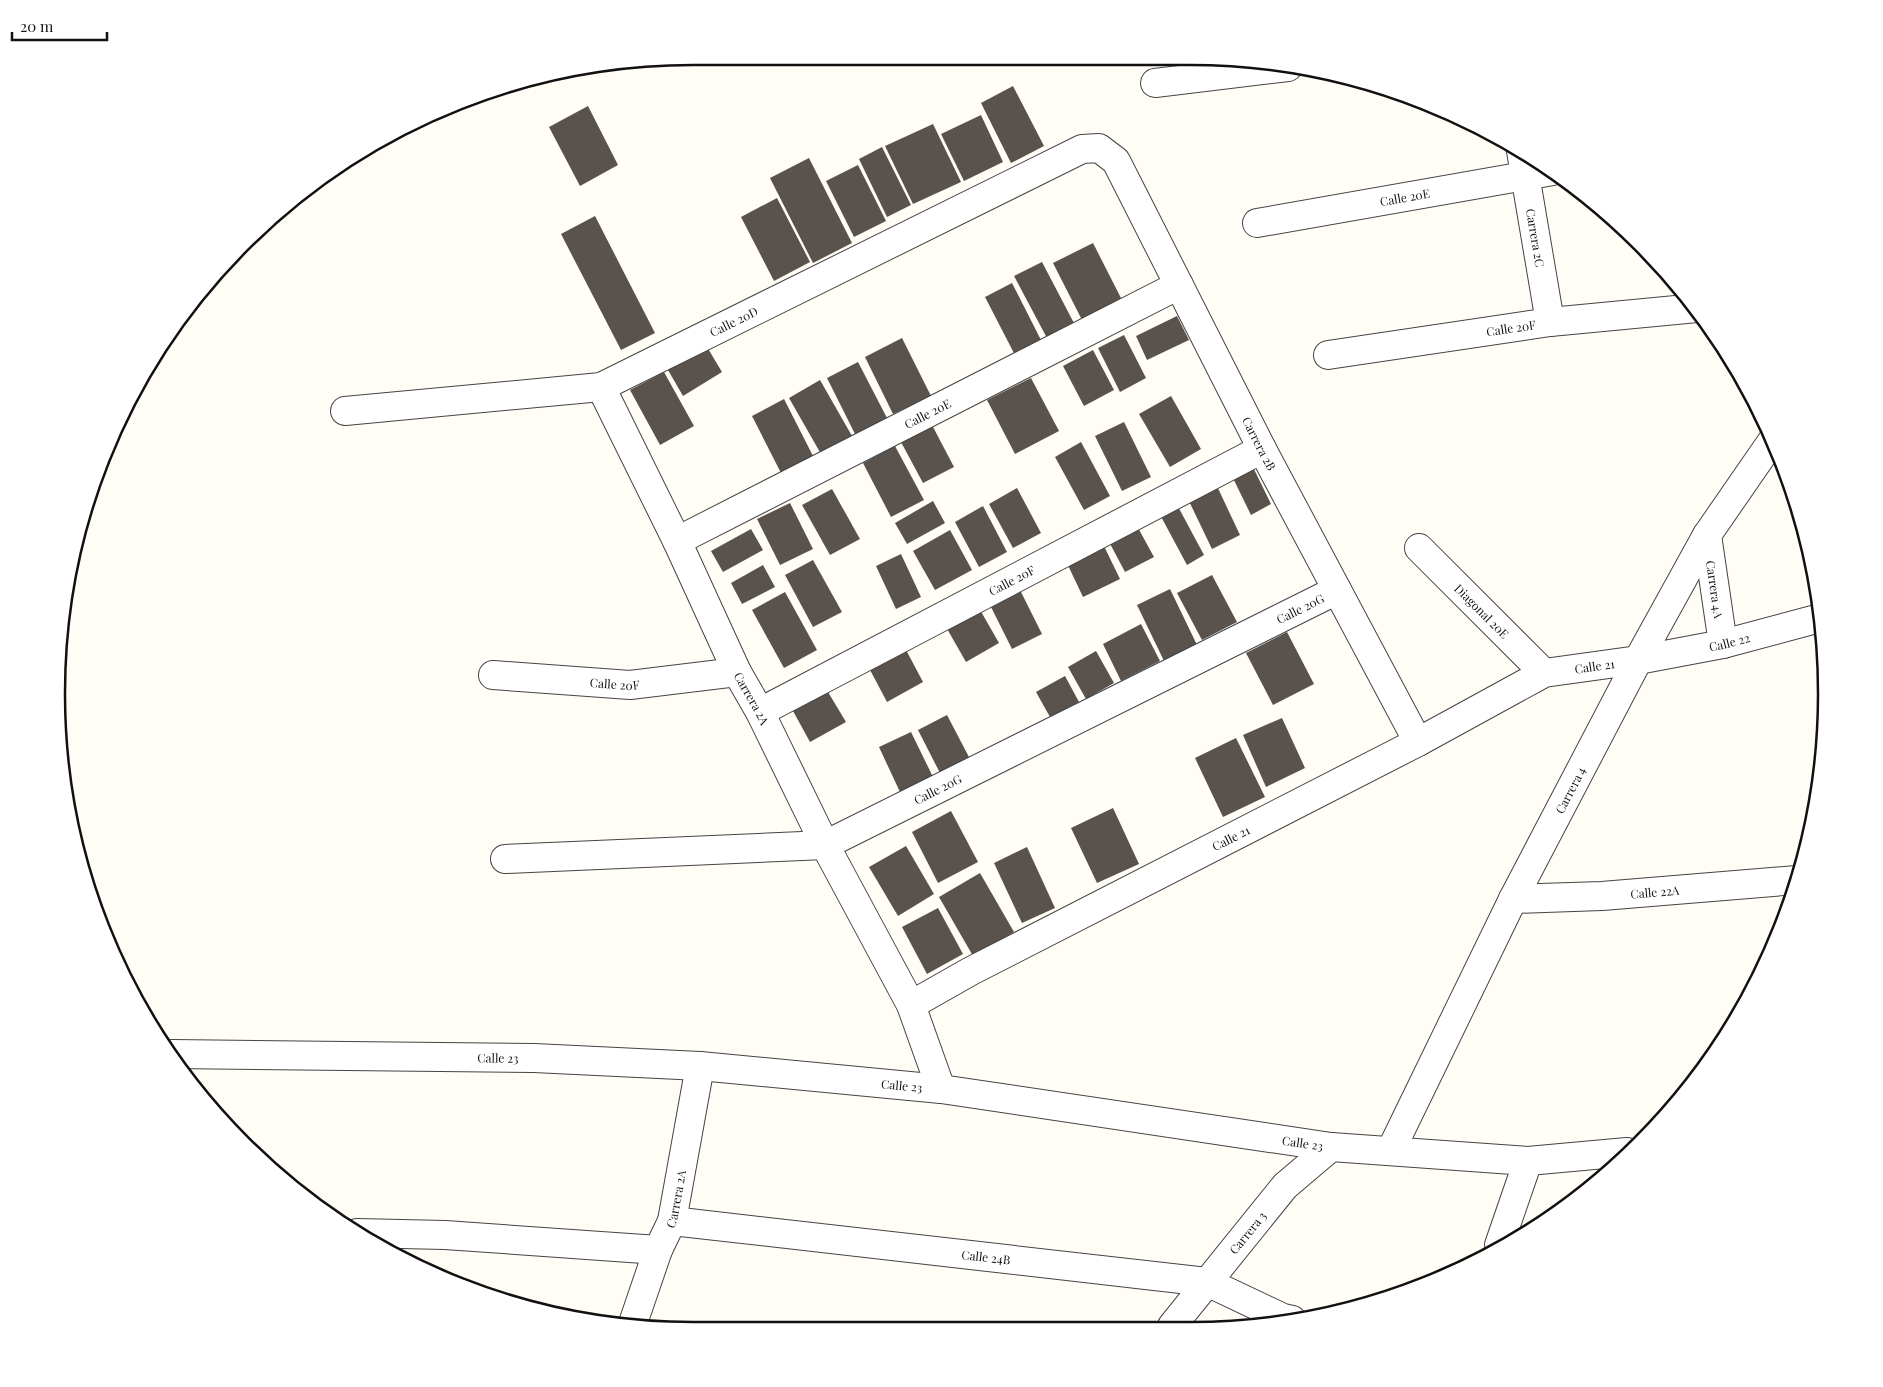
<svg xmlns="http://www.w3.org/2000/svg" width="1883" height="1387" font-family="'Playfair Display',serif">
	<style>
		.building { fill: #5a524d }
		.lines { fill: none; stroke-linecap: round; stroke-linejoin: round }
		.minor-casing { stroke: #444; stroke-width: 30 }
		.minor { stroke: #fff; stroke-width: 28 }
		.labels { text-anchor: middle; dominant-baseline: central; stroke-width: 5; stroke-linejoin: round; paint-order: stroke }
		.street-label { font-size: 12px; fill: #111; stroke: #fff }
		.rim { fill: none; stroke: #111; stroke-width: 2.5 }
	</style>
	<rect width="100%" height="100%" fill="#fffdf5"/>
	<!-- building -->
	<g class="building">
		<polygon points="680,58 663,67 660,61 671,59"/>
		<polygon points="1013,86 1044,146 1011,163 981,103"/>
		<polygon points="588,106 618,165 580,186 549,127"/>
		<polygon points="981,115 1003,162 964,181 941,134"/>
		<polygon points="933,124 961,182 913,204 885,146"/>
		<polygon points="882,147 911,205 887,217 859,159"/>
		<polygon points="809,158 852,243 813,263 770,178"/>
		<polygon points="858,165 886,221 854,237 826,181"/>
		<polygon points="777,198 810,262 774,281 741,217"/>
		<polygon points="595,216 655,333 621,350 561,234"/>
		<polygon points="1093,243 1122,300 1082,320 1053,263"/>
		<polygon points="1042,262 1075,325 1048,340 1014,276"/>
		<polygon points="1012,283 1043,344 1017,359 985,297"/>
		<polygon points="1177,316 1189,340 1147,360 1136,336"/>
		<polygon points="1124,335 1146,378 1120,392 1098,348"/>
		<polygon points="902,338 931,396 893,414 865,357"/>
		<polygon points="707,347 722,372 683,396 668,370"/>
		<polygon points="1093,350 1114,390 1084,406 1063,366"/>
		<polygon points="858,362 887,418 855,434 827,378"/>
		<polygon points="664,372 694,426 660,445 630,390"/>
		<polygon points="1031,378 1059,431 1015,454 987,400"/>
		<polygon points="820,380 852,436 821,454 789,398"/>
		<polygon points="1171,396 1201,449 1170,467 1139,414"/>
		<polygon points="784,399 813,456 781,473 752,416"/>
		<polygon points="1124,422 1151,477 1122,491 1095,436"/>
		<polygon points="932,425 954,467 923,483 901,442"/>
		<polygon points="1081,442 1110,496 1084,510 1055,457"/>
		<polygon points="895,446 924,500 891,517 863,463"/>
		<polygon points="1251,463 1271,504 1251,515 1230,472"/>
		<polygon points="1216,484 1240,535 1212,549 1187,497"/>
		<polygon points="1017,488 1041,533 1013,548 989,504"/>
		<polygon points="832,489 860,539 830,555 802,505"/>
		<polygon points="933,501 945,523 907,544 895,523"/>
		<polygon points="1175,501 1204,555 1187,565 1158,511"/>
		<polygon points="790,503 813,549 780,565 757,519"/>
		<polygon points="983,506 1007,552 979,567 955,522"/>
		<polygon points="1137,526 1154,557 1125,572 1108,540"/>
		<polygon points="751,529 763,550 723,572 711,551"/>
		<polygon points="950,530 972,570 935,590 913,551"/>
		<polygon points="1101,540 1120,579 1083,597 1065,559"/>
		<polygon points="901,554 921,597 896,609 876,566"/>
		<polygon points="813,560 842,612 813,627 785,575"/>
		<polygon points="763,565 775,587 742,604 731,583"/>
		<polygon points="1212,575 1237,622 1202,640 1177,593"/>
		<polygon points="1018,586 1042,634 1012,649 988,601"/>
		<polygon points="1170,589 1198,647 1165,663 1137,605"/>
		<polygon points="785,592 817,650 784,668 752,610"/>
		<polygon points="979,608 999,643 966,662 946,627"/>
		<polygon points="1141,624 1160,661 1121,681 1103,644"/>
		<polygon points="1287,632 1314,684 1273,705 1246,653"/>
		<polygon points="905,648 923,682 887,702 869,668"/>
		<polygon points="1096,651 1114,683 1086,699 1068,667"/>
		<polygon points="1065,676 1079,702 1050,717 1036,692"/>
		<polygon points="828,692 846,722 810,742 793,711"/>
		<polygon points="947,715 970,759 941,775 918,730"/>
		<polygon points="1282,718 1305,768 1266,787 1243,735"/>
		<polygon points="911,732 933,777 900,792 879,747"/>
		<polygon points="1236,738 1265,797 1223,817 1195,758"/>
		<polygon points="1113,808 1139,864 1097,883 1071,828"/>
		<polygon points="951,811 978,862 938,883 912,832"/>
		<polygon points="906,846 934,894 898,916 869,867"/>
		<polygon points="1027,847 1055,908 1022,923 994,863"/>
		<polygon points="980,873 1014,932 973,956 939,897"/>
		<polygon points="938,908 963,954 927,974 902,927"/>
	</g>
	<g class="lines">
		<defs>
			<g id="minor">
				<polyline points="1155,83 1288,67"/>
				<path id="s1" d="M1521,151L1550,322"/>
				<path id="s2" d="M1257,223L1553,171"/>
				<path id="s3" d="M1328,355L1550,322L1697,308"/>
				<path id="s4" d="M601,387L677,541L737,672L760,712L825,845L911,1005"/>
				<path id="s5" d="M345,411L601,387L1082,149L1099,148L1116,161L1262,449L1418,742"/>
				<path id="s6" d="M1707,535L1723,644"/>
				<path id="s7" d="M677,541L1179,285"/>
				<path id="s8" d="M1419,548L1544,673"/>
				<path id="s9" d="M493,675L630,685L737,672"/>
				<path id="s10" d="M760,712L1262,449"/>
				<path id="s11" d="M505,859L825,845L1337,590"/>
				<path id="s12" d="M1513,899L1602,896L1797,880"/>
				<path id="s13" d="M172,1054L534,1058L700,1066L941,1089L1331,1147L1528,1161L1627,1152"/>
				<path id="s14" d="M941,1089L911,1005L971,971L1418,742L1544,673L1638,660L1723,644L1820,618"/>
				<path id="s15" d="M1391,1150L1513,899L1638,660L1707,535L1772,441"/>
				<path id="s16" d="M672,1221L1207,1282L1283,1318L1292,1320"/>
				<polyline points="357,1233 445,1235 658,1250"/>
				<polyline points="1499,1245 1528,1161"/>
				<path id="s17" d="M632,1326L658,1250L672,1221L700,1066"/>
				<path id="s18" d="M1172,1326L1285,1186L1331,1147"/>
			</g>
		</defs>
		<!-- minor casing -->
		<use href="#minor" class="minor-casing"/>
		<!-- minor -->
		<use href="#minor" class="minor"/>
	</g>
	<g class="labels">
		<!-- street labels -->
		<g class="street-label">
			<text stroke="none"><textPath href="#s2" startOffset="150">Calle 20E</textPath></text>
			<text stroke="none"><textPath href="#s1" startOffset="88">Carrera 2C</textPath></text>
			<text stroke="none"><textPath href="#s5" startOffset="405">Calle 20D</textPath></text>
			<text stroke="none"><textPath href="#s3" startOffset="185">Calle 20F</textPath></text>
			<text stroke="none"><textPath href="#s7" startOffset="281">Calle 20E</textPath></text>
			<text stroke="none"><textPath href="#s5" startOffset="1149">Carrera 2B</textPath></text>
			<text stroke="none"><textPath href="#s10" startOffset="284">Calle 20F</textPath></text>
			<text stroke="none"><textPath href="#s6" startOffset="55">Carrera 4A</textPath></text>
			<text stroke="none"><textPath href="#s11" startOffset="851">Calle 20G</textPath></text>
			<text stroke="none"><textPath href="#s8" startOffset="89">Diagonal 20E</textPath></text>
			<text stroke="none"><textPath href="#s14" startOffset="992">Calle 22</textPath></text>
			<text stroke="none"><textPath href="#s14" startOffset="855">Calle 21</textPath></text>
			<text stroke="none"><textPath href="#s9" startOffset="122">Calle 20F</textPath></text>
			<text stroke="none"><textPath href="#s4" startOffset="346">Carrera 2A</textPath></text>
			<text stroke="none"><textPath href="#s11" startOffset="446">Calle 20G</textPath></text>
			<text stroke="none"><textPath href="#s15" startOffset="402">Carrera 4</textPath></text>
			<text stroke="none"><textPath href="#s14" startOffset="450">Calle 21</textPath></text>
			<text stroke="none"><textPath href="#s12" startOffset="142">Calle 22A</textPath></text>
			<text stroke="none"><textPath href="#s13" startOffset="326">Calle 23</textPath></text>
			<text stroke="none"><textPath href="#s13" startOffset="731">Calle 23</textPath></text>
			<text stroke="none"><textPath href="#s13" startOffset="1136">Calle 23</textPath></text>
			<text stroke="none"><textPath href="#s17" startOffset="135">Carrera 2A</textPath></text>
			<text stroke="none"><textPath href="#s18" startOffset="120">Carrera 3</textPath></text>
			<text stroke="none"><textPath href="#s16" startOffset="316">Calle 24B</textPath></text>
		</g>
	</g>
	<!-- crop -->
	<path d="M0 0H1883V1387H0ZM693 65H1190A628 628 0 0 1 1818 693V694A628 628 0 0 1 1190 1322H693A628 628 0 0 1 65 694V693A628 628 0 0 1 693 65Z" fill="#fff" fill-rule="evenodd"/>
	<path class="rim" d="M693 65H1190A628 628 0 0 1 1818 693V694A628 628 0 0 1 1190 1322H693A628 628 0 0 1 65 694V693A628 628 0 0 1 693 65Z"/>
	<!-- scale -->
	<path d="M12 32v8h95v-8" fill="none" stroke="#111111" stroke-width="2.5"/>
	<text x="20" y="32" font-size="15" fill="#111111" stroke="#ffffff" stroke-width="4" paint-order="stroke">20 m</text>
</svg>
